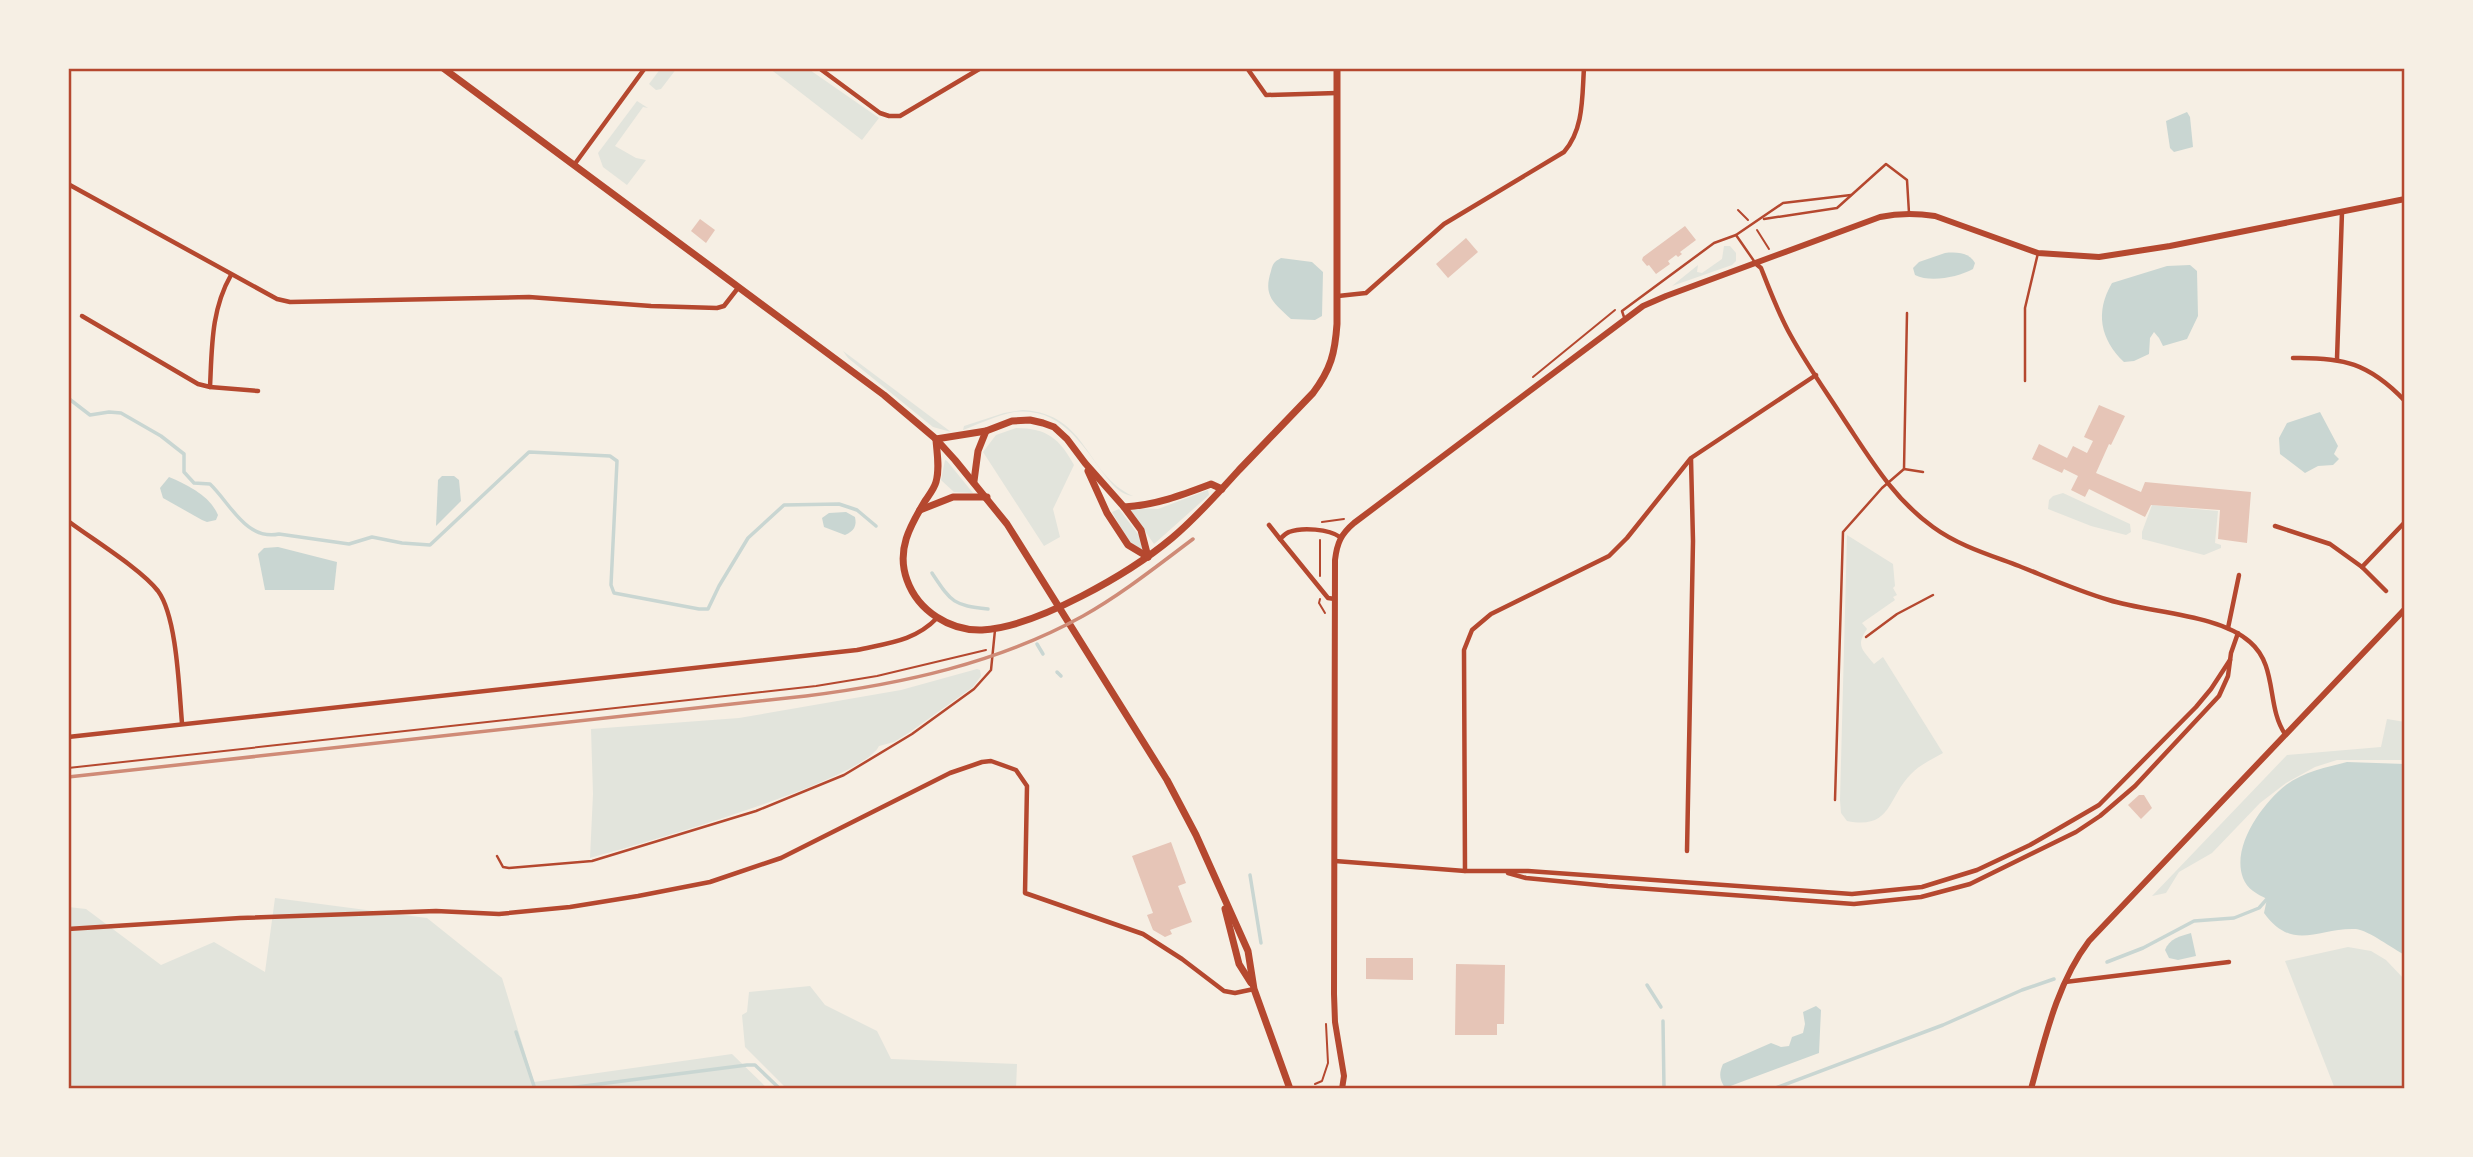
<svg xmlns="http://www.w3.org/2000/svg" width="2473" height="1157" font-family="'Space Grotesk',sans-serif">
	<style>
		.green { fill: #e2e4dc }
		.water { fill: #c9d6d2 }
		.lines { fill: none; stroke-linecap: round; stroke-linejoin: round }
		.stream { stroke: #c9d6d2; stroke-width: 3.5 }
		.building { fill: #e6c5b7 }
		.path { stroke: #b5482f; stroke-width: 2 }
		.service { stroke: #b5482f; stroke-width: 2.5 }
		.minor { stroke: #b5482f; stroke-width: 4.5 }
		.tertiary { stroke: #b5482f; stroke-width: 6 }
		.secondary { stroke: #b5482f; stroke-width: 7 }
		.rail { stroke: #cf8b77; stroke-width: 3.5 }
		.neatline { fill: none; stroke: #b5482f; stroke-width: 2.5 }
	</style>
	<rect width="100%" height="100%" fill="#f6efe4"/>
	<!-- green -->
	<g class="green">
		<polygon points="661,68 677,68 661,89 656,90 649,84"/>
		<polygon points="769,68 807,68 879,118 862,140"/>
		<polygon points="637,101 648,108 643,107 615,146 636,158 646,160 627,185 603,167 598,153"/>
		<polygon points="1724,246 1730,246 1736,253 1736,261 1732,265 1672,286 1698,265 1697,272 1702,273 1722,259"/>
		<polygon points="843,351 951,432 933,427 848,358"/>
		<path d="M1023,410C1089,414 1085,475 1133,496C1122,495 1114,487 1107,478C1083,446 1061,406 1014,412C997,415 979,424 963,430L964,426L1004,413Z"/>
		<path d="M1016,428C1047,428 1060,439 1074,465L1053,509L1060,537L1044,546L983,452L996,435Z"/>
		<polygon points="945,460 947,461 973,493 954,492 941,480"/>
		<polygon points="1208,490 1209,495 1154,544 1129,508 1158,509"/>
		<polygon points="2063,493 2130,524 2131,532 2126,535 2091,526 2048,509 2049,500 2053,496"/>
		<polygon points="2152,505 2218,511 2215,543 2221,545 2221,548 2204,555 2142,539 2142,532"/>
		<polygon points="1119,509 1140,537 1143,550 1129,542 1112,512"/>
		<path d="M1847,535L1893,564L1895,586L1893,588L1897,595L1893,597L1895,600L1862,623L1867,629C1855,646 1863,650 1874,664L1883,657L1943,753C1933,759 1919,765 1911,774C1887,798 1892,830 1847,821L1841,813L1840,800Z"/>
		<path d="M977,669L980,670L981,676L973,687L910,732L894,742L879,746C863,781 637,845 590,858L593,794L591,729L739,718L901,690Z"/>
		<polygon points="2387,719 2405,722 2405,760 2337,760 2315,767 2286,783 2260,803 2212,853 2179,872 2166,893 2152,896 2287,755 2381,747"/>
		<polygon points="275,898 427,918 502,978 534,1082 732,1054 768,1089 68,1089 68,907 86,909 161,965 214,942 265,972"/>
		<polygon points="2348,947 2371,951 2386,960 2405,980 2405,1089 2335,1089 2285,961"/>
		<polygon points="810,986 825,1005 877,1031 891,1059 1017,1064 1016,1089 787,1089 745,1047 742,1015 747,1012 749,992"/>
	</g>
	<!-- water -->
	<g class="water">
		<polygon points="2187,112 2190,117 2193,147 2174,152 2170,148 2166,121"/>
		<path d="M1945,253C1956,252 1969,252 1975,263L1973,269C1958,277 1931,283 1915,275L1913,268L1919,262Z"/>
		<path d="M1281,258L1312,262L1323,272L1322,316L1315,320L1291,319C1273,302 1263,296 1271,271C1273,263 1274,262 1281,258Z"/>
		<path d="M2190,265L2197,271L2198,316L2187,339L2163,346L2159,338L2154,332L2150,338L2149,354L2134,361L2124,362C2100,339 2095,312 2112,283L2167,266Z"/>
		<polygon points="2320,412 2338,446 2334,454 2339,459 2333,465 2318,466 2305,473 2280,454 2279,438 2287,423"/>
		<polygon points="442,476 454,476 459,480 461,501 436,526 438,480"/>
		<path d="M169,477C188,485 210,496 218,515L216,520L207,522L202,520L163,498L160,488Z"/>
		<path d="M846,512L855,517C857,526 854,531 845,535L824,527L822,518L829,513Z"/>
		<polygon points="278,547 337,562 334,590 265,590 258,554 264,548"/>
		<path d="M2347,762L2405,764V955C2393,949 2368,930 2356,929C2319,927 2293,953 2264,913L2267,899C2257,894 2247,889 2243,878C2231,846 2263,803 2286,785C2303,772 2327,767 2347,762Z"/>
		<path d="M2191,933L2196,956L2178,960L2169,958L2165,950C2169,939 2180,936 2191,933Z"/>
		<path d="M1816,1006L1821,1010L1819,1053L1725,1088C1719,1079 1719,1073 1723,1064L1771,1043L1781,1047L1789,1046L1792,1037L1803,1033L1805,1024L1803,1012Z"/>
	</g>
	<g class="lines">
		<!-- stream -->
		<g class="stream">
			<path d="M68,398L90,415L109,412L121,413L161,436L184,454V472L194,483L210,484C230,503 246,541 279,534L349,544L372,537L402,543L430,545L529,452L610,456L617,461L611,585L614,593L699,609H708L719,586L748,538L784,505L839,504L857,510L876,526"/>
			<path d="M932,573C952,603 953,605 988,609"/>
			<polyline points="1037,644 1043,654"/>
			<polyline points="1057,672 1061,676"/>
			<polyline points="1250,875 1261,943"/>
			<polyline points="2107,962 2143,948 2194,921 2234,918 2259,908 2267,899"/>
			<polyline points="1647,985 1661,1007"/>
			<polyline points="1663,1021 1664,1089"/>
			<polyline points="516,1032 535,1089"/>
			<polyline points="561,1089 747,1065 755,1065 780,1089"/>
			<polyline points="1773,1089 1943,1025 2022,990 2054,979"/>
		</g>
	</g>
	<!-- building -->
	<g class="building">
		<polygon points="700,219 715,230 706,243 691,231"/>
		<polygon points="1685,226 1696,240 1680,252 1682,254 1678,257 1676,255 1668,261 1670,264 1656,274 1649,265 1647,266 1642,260 1643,257"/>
		<polygon points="1466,238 1478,252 1448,278 1436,264"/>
		<polygon points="2099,405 2125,416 2111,445 2109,444 2096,473 2141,492 2145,482 2251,492 2247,543 2218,539 2220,510 2151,505 2145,517 2089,489 2085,497 2071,490 2078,476 2064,469 2062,473 2032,459 2039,444 2067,458 2073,446 2087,453 2093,441 2084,437"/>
		<polygon points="2139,795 2144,795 2152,808 2141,819 2128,805"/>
		<polygon points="1171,842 1186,883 1178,886 1192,922 1170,930 1172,934 1165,937 1153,930 1147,915 1153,913 1132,856"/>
		<polygon points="1366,958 1413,958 1413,980 1366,979"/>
		<polygon points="1456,964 1505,965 1504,1024 1497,1024 1497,1035 1455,1035"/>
	</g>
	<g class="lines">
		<!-- path -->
		<g class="path">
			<polyline points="1738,210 1748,220"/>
			<polyline points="1757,230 1769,249"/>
			<polyline points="1533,377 1615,310"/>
			<polyline points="1322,522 1344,519"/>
			<polyline points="1320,540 1320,576"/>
			<polyline points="1320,599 1319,603 1325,613"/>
			<polyline points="68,768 816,686 877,676 986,650"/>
			<polyline points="1315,1084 1322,1081 1328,1063 1326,1024"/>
		</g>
		<!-- service -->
		<g class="service">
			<polyline points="1764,219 1837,208 1886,164 1907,180 1909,213"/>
			<polyline points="1736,235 1754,261"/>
			<polyline points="1625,320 1622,311 1714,243 1736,235 1783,203 1851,195"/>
			<polyline points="2025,381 2025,308 2038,253"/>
			<polyline points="1904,469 1923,472"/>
			<polyline points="1866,637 1897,614 1933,595"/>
			<polyline points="1835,800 1843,532 1882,488 1904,469 1907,313"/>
			<polyline points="497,856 503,867 509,868 592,861 756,811 844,775 912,734 974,689 991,670 995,630"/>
		</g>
		<!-- minor -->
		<g class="minor">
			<polyline points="819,68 880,113 889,116 900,116 981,68"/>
			<polyline points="1247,68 1266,95 1337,93"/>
			<polyline points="574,165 645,68"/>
			<polyline points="68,184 277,299 290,302 529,297 651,306 717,308 724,306 738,288"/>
			<path d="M1755,263L1761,268C1770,291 1779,315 1791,336C1807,365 1827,393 1845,421C1871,460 1894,499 1933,527C1959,546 1990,555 2019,566C2049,578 2078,591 2109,600C2150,613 2219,614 2250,642C2278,666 2266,706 2285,734"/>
			<path d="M1338,296L1366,293L1444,224L1564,152C1584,129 1582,97 1584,68"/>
			<path d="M82,316L198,384L210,387C212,347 211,310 231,275"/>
			<path d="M2293,358C2343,357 2369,363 2405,401"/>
			<polyline points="2337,359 2342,212"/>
			<polyline points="210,387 258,391"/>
			<path d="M68,521C92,539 141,569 158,591C177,617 179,689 182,723"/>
			<polyline points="1269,525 1280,539"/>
			<polyline points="2275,526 2330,544 2362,567 2386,591"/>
			<polyline points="2362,567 2405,522"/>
			<path d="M1335,599L1328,598L1280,539C1283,536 1286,533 1289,532C1302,527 1329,529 1340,537"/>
			<polyline points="2228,628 2239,575"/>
			<path d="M68,737L857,650C888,643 915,641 937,618"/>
			<polyline points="1687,851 1693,541 1691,459"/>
			<polyline points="1335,861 1465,871 1528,871 1852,894 1922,887 1977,870 2030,845 2099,805 2196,707 2211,689 2230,660"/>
			<polyline points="1465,871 1464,650 1472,630 1491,614 1609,556 1627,538 1691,458 1816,375"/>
			<polyline points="1508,873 1526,878 1608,886 1854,904 1921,897 1970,884 2076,832 2100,816 2135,786 2219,696 2228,676 2231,653 2238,633"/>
			<polyline points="68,929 240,918 436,911 499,914 570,907 638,896 710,882 781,858 950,773 982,762 991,761 1016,770 1027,786 1025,893 1143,934 1182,959 1224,991 1235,993 1254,989"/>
			<polyline points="2065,982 2229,962"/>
		</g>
		<!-- tertiary -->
		<g class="tertiary">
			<path d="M1342,1089L1344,1076L1335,1022L1334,994L1335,560C1337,543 1341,534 1354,523L1643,306L1666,296L1880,217C1899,213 1915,213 1935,216L2038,253L2099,257L2170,246L2405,199"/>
			<path d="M2031,1089C2045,1038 2057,983 2089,941L2405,609"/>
		</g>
		<!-- secondary -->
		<g class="secondary">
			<polyline points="443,68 884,395 936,439 955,460 1007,524 1167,780 1196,835 1248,951 1254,989 1290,1089"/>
			<path d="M936,439L986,431L1012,421L1030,420L1043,423L1054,427L1067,439L1085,463L1124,507C1156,505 1182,495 1211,484L1222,489"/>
			<path d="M936,440C937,454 940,468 936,482C934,489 929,495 925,501C910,526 896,550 907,580C918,611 950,631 982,630C1037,627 1130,573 1172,538C1196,518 1218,493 1239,470C1264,444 1288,419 1313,393C1331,369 1335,353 1337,324V68"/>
			<polyline points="1088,471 1107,513 1128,545 1148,557"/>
			<polyline points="974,481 978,451 986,431"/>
			<polyline points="1124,507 1141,530 1148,557"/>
			<polyline points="920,510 953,497 987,497"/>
			<polyline points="1225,909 1239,964 1251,983"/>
		</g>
		<!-- rail -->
		<path class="rail" d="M68,777L806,696C902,684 998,663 1083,616C1122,594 1157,566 1193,539"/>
	</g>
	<!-- border -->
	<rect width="2473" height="1157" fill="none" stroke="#f6efe4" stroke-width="140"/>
	<rect x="70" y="70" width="2333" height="1017" class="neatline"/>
</svg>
